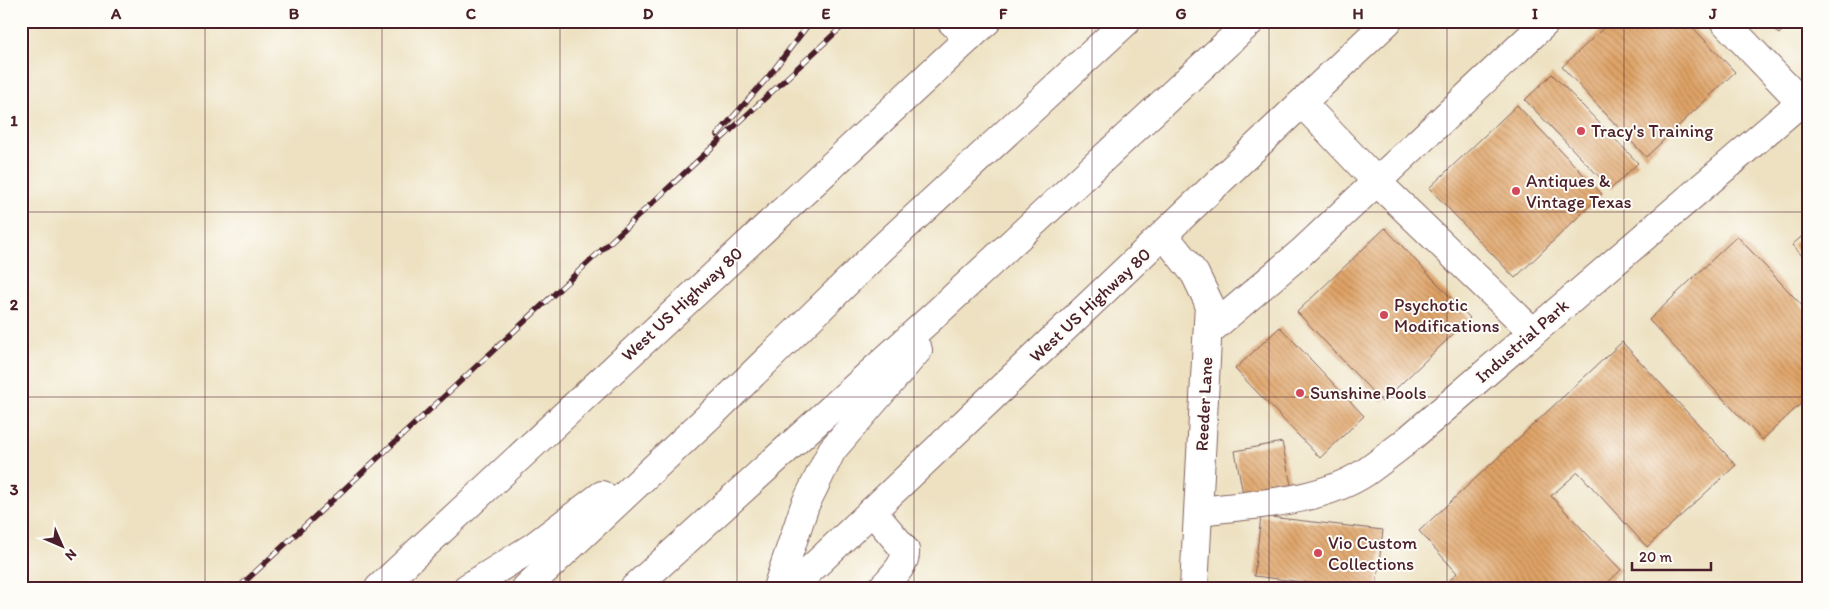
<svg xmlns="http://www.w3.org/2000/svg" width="1829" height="609" font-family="Itim,sans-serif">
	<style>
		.building { fill: url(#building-back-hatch) }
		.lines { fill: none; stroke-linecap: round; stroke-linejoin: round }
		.minor-casing { stroke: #836360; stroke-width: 30 }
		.major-casing { stroke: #836360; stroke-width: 30 }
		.highway-casing { stroke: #836360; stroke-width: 30 }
		.minor { stroke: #fff; stroke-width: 28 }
		.major { stroke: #fff; stroke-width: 28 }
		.highway { stroke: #fff; stroke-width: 28 }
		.rail-casing { stroke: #4a1f2b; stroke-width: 5.5 }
		.rail { stroke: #fdfcf7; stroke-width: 4; stroke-dasharray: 11; stroke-linecap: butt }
		.grid { fill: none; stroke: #4a1f2b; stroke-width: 1; stroke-opacity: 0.55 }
		.poi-dot { fill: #d1495b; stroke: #fdfcf7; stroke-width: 2 }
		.labels { text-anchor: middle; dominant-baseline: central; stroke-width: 4; stroke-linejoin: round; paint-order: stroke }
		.poi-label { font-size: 18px; fill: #4a1f2b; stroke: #fdfcf7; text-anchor: start }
		.street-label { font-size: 18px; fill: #4a1f2b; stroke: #fdfcf7 }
		.neatline { fill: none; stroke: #4a1f2b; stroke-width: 2 }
		.grid-label { font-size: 16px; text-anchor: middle; font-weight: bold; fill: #4a1f2b }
	</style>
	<defs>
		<pattern id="building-back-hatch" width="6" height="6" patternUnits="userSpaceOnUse" patternTransform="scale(1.25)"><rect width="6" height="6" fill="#dfa366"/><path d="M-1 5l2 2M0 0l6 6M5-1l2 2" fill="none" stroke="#b78454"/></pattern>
	</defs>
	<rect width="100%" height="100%" fill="#fdfcf7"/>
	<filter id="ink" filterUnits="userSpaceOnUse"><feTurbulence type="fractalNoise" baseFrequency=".02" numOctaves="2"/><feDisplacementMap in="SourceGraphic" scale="10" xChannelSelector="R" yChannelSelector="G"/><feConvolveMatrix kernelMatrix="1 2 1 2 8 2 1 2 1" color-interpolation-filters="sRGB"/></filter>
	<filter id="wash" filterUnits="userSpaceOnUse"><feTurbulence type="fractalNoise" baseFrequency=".0096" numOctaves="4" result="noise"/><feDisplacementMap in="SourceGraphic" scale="20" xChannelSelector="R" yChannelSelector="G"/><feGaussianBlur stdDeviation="1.12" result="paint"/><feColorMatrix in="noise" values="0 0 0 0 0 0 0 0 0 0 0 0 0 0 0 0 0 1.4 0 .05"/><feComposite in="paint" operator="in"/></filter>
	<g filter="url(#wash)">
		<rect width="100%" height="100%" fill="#ede1c1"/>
		<g id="blocks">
			<!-- building -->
			<g class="building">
				<polygon points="1611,21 1687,21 1735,72 1646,157 1562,67"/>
				<polygon points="1766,21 1792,21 1779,34"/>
				<polygon points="1552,74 1638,163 1611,189 1525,100"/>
				<polygon points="1517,105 1602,194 1515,278 1429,188"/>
				<polygon points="1385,228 1470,318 1382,402 1297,312"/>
				<polygon points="1808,231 1808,262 1792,245"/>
				<polygon points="1737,236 1808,312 1808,397 1762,440 1649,320"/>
				<polygon points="1280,327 1364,416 1320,458 1235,369"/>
				<polygon points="1622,342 1736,465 1647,547 1578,472 1551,496 1621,570 1602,588 1441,588 1457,573 1419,531"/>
				<polygon points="1282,442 1291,485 1243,494 1235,451"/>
				<polygon points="1261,516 1383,530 1376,588 1352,588 1254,576"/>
			</g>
		</g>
	</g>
	<g filter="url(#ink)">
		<use href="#blocks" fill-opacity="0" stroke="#836360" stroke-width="1"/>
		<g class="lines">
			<defs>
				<g id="minor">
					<polyline points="951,21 969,38"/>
					<polyline points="1724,21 1801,102"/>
					<polyline points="1302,103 1377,182 1533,332"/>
					<polyline points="1164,235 1195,274 1209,303 1194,588"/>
					<polyline points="1208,332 1303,251 1547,21"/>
					<path d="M872,511L905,550C907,564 891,578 882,588"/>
					<path d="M1199,511C1254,504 1319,503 1366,472C1379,463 1391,453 1403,444L1808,96"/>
				</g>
				<g id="major">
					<polyline points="379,588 987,21"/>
					<polyline points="791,588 1388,21"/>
				</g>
				<g id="highway">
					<polyline points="467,588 533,547 602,495"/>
					<polyline points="526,588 719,407 882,248 1127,21"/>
					<polyline points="634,588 941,309 1251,21"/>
					<polyline points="777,588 805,505 832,450 918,350"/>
				</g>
			</defs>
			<!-- minor casing -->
			<use href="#minor" class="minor-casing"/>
			<!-- major casing -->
			<use href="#major" class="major-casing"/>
			<!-- highway casing -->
			<use href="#highway" class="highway-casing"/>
			<!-- minor -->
			<use href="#minor" class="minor"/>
			<!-- major -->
			<use href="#major" class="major"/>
			<!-- highway -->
			<use href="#highway" class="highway"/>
			<defs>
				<g id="rail">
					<polyline points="717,135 769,76 811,21"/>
					<polyline points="238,588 848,21"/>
				</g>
			</defs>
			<!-- rail casing -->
			<use href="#rail" class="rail-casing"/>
			<!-- rail -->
			<use href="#rail" class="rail"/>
		</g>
	</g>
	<!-- grid -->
	<path class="grid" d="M205,21V588M382,21V588M560,21V588M737,21V588M914,21V588M1092,21V588M1269,21V588M1447,21V588M1624,21V588M21,212H1808M21,397H1808"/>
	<!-- markers -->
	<g class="poi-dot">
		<circle cx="1581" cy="131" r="5"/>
		<circle cx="1516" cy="191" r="5"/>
		<circle cx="1384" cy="315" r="5"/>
		<circle cx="1300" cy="393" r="5"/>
		<circle cx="1318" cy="553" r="5"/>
	</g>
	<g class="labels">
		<!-- poi labels -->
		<g class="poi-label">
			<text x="1591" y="131">Tracy's Training</text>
			<text x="1526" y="181">Antiques &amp;<tspan x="1526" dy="21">Vintage Texas</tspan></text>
			<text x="1394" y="305">Psychotic<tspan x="1394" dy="21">Modifications</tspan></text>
			<text x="1310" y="393">Sunshine Pools</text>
			<text x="1328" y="543">Vio Custom<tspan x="1328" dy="21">Collections</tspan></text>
		</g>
		<!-- street labels -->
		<g class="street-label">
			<text transform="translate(682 304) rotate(-43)">West US Highway 80</text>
			<text transform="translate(1090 305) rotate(-43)">West US Highway 80</text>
			<text transform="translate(1522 341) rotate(-41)">Industrial Park</text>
			<text transform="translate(1204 404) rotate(-87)">Reeder Lane</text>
		</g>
	</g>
	<!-- margin -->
	<rect width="1829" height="609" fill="none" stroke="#fdfcf7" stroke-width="55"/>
	<!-- north arrow -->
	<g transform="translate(62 546) rotate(135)" stroke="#fdfcf7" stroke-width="4" paint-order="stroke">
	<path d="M0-4L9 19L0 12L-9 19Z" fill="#4a1f2b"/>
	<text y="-8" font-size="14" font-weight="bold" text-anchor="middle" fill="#4a1f2b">N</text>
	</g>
	<!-- scale -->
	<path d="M1632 562v8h79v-8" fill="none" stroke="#4a1f2b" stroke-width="2.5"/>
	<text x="1639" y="562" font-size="15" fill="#4a1f2b" stroke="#fdfcf7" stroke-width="4" paint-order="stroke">20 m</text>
	<rect x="28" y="28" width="1774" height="554" class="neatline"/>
	<g class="grid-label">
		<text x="116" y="19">A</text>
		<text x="294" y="19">B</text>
		<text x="471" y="19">C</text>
		<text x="648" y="19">D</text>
		<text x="826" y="19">E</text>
		<text x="1003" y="19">F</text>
		<text x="1181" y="19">G</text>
		<text x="1358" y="19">H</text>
		<text x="1535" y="19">I</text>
		<text x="1713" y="19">J</text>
		<text x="14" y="126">1</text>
		<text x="14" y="310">2</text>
		<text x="14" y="495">3</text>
	</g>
</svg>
